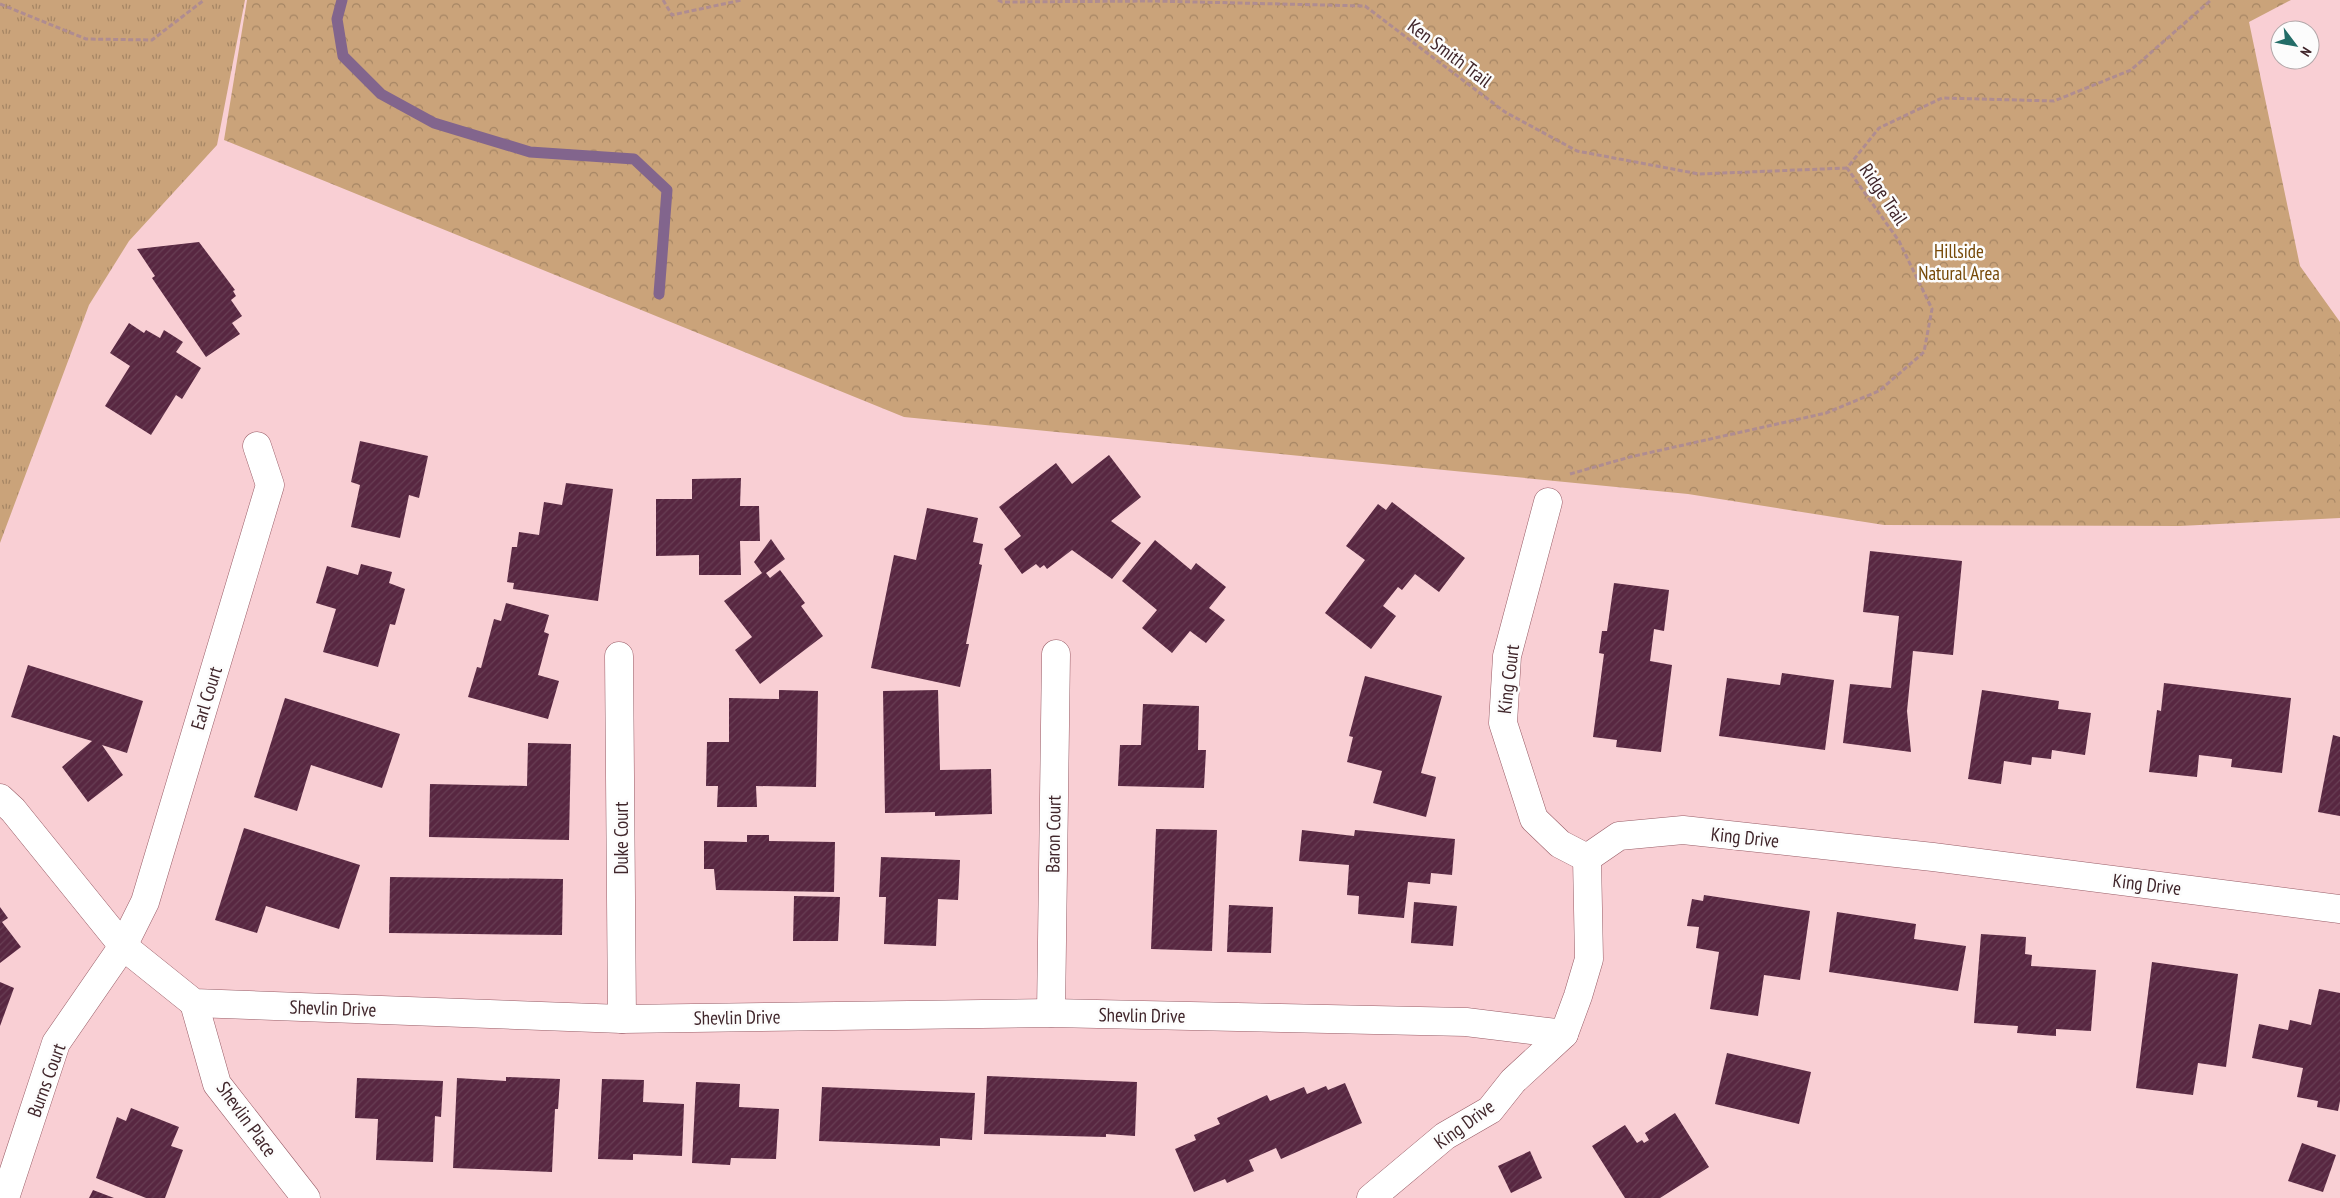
<svg xmlns="http://www.w3.org/2000/svg" width="2340" height="1198" font-family="'PT Sans Narrow',sans-serif">
	<style>
		.grass { fill: url(#grass-tufts) }
		.forest { fill: url(#forest-crowns) }
		.lines { fill: none; stroke-linecap: round; stroke-linejoin: round }
		.stream { stroke: #82658d; stroke-width: 11 }
		.building { fill: url(#building-hatch) }
		.minor-casing { stroke: #985c66; stroke-width: 29 }
		.path { stroke: #af8c91; stroke-width: 3; stroke-dasharray: 5 2.5; stroke-linecap: butt }
		.minor { stroke: #fff; stroke-width: 28 }
		.labels { text-anchor: middle; dominant-baseline: central; stroke-width: 5; stroke-linejoin: round; paint-order: stroke }
		.street-label { font-size: 19px; fill: #40262b; stroke: #fcfcfc }
		.park-label { font-size: 19px; fill: #764908; stroke: #fcfcfc }
	</style>
	<defs>
		<pattern id="grass-tufts" width="24" height="20" patternUnits="userSpaceOnUse" patternTransform="scale(1.25)"><rect width="24" height="20" fill="#caa37a"/><path d="M3 7l-1-3M5 7V3M7 7l1-3M15 17l-1-3M17 17v-4M19 17l1-3" fill="none" stroke="#a58564"/></pattern>
		<pattern id="forest-crowns" width="20" height="18" patternUnits="userSpaceOnUse" patternTransform="scale(1.25)"><rect width="20" height="18" fill="#caa37a"/><path d="M2 6a3 3 0 1 1 6 0M12 15a3 3 0 1 1 6 0" fill="none" stroke="#a58564"/></pattern>
		<pattern id="building-hatch" width="6" height="6" patternUnits="userSpaceOnUse" patternTransform="scale(1.25)"><rect width="6" height="6" fill="#582741"/><path d="M-1 1l2-2M0 6l6-6M5 7l2-2" fill="none" stroke="#683e54"/></pattern>
	</defs>
	<rect width="100%" height="100%" fill="#f9cfd4"/>
	<!-- grass -->
	<polygon class="grass" points="0,0 245,0 217,145 129,241 89,305 0,543"/>
	<!-- forest -->
	<polygon class="forest" points="247,0 2291,0 2249,22 2300,266 2340,322 2340,518 2180,526 1884,525 1688,494 904,417 224,140"/>
	<g class="lines">
		<!-- stream -->
		<polyline class="stream" points="342,0 337,19 343,56 381,94 434,123 530,152 634,159 667,190 659,294"/>
	</g>
	<!-- building -->
	<g class="building">
		<polygon points="199,242 235,290 233,291 236,296 231,300 242,316 232,323 240,334 206,357 152,278 155,276 137,249"/>
		<polygon points="129,323 144,333 146,330 160,338 164,330 183,342 176,352 201,368 182,399 176,395 151,435 105,406 130,366 110,353"/>
		<polygon points="360,441 428,456 419,498 409,495 400,538 351,527 360,485 351,482"/>
		<polygon points="1109,455 1141,497 1111,521 1141,543 1112,579 1072,550 1047,569 1044,565 1040,568 1036,564 1022,574 1004,549 1021,536 999,507 1056,463 1072,484"/>
		<polygon points="741,478 740,506 759,506 760,541 740,541 741,575 699,575 699,555 656,556 656,499 692,499 692,479"/>
		<polygon points="566,483 613,489 598,601 513,589 514,583 507,582 512,547 517,547 519,532 539,535 544,502 562,505"/>
		<polygon points="1392,502 1465,558 1439,592 1415,574 1402,590 1398,587 1383,606 1396,616 1371,649 1325,613 1365,560 1346,546 1378,504 1386,510"/>
		<polygon points="927,508 978,518 973,542 983,544 979,564 982,565 966,644 969,644 960,687 871,668 894,555 916,560"/>
		<polygon points="771,539 785,559 766,573 770,578 780,570 805,603 801,606 823,636 760,684 735,650 752,637 724,601 762,573 754,562"/>
		<polygon points="1155,540 1191,570 1196,563 1226,587 1209,608 1225,620 1206,643 1190,631 1172,653 1142,628 1157,610 1122,581"/>
		<polygon points="1870,551 1962,561 1953,655 1913,651 1907,711 1911,752 1843,743 1850,684 1891,688 1899,616 1863,612"/>
		<polygon points="361,564 392,572 389,583 405,589 395,625 390,624 378,667 323,652 336,609 316,603 327,566 358,575"/>
		<polygon points="1614,583 1669,590 1664,631 1654,629 1650,661 1672,665 1661,752 1616,747 1617,740 1593,737 1604,654 1599,653 1602,631 1607,631"/>
		<polygon points="506,603 549,615 544,632 549,634 538,675 559,681 548,719 468,697 477,667 481,668 494,619 501,621"/>
		<polygon points="28,665 143,701 127,753 102,745 123,775 88,802 62,767 92,741 11,717"/>
		<polygon points="1782,673 1834,680 1825,750 1719,736 1727,678 1780,685"/>
		<polygon points="1365,676 1442,696 1421,773 1436,777 1426,817 1373,803 1382,771 1347,762 1353,737 1349,736"/>
		<polygon points="2164,683 2291,698 2282,773 2231,767 2232,759 2199,755 2197,777 2149,772 2157,710 2161,711"/>
		<polygon points="779,690 818,691 816,787 756,786 757,807 717,807 718,786 706,786 707,742 729,742 729,698 779,699"/>
		<polygon points="938,690 940,770 991,769 992,814 935,816 935,812 885,813 883,691"/>
		<polygon points="1982,690 2059,701 2058,709 2091,713 2085,755 2052,750 2051,759 2032,757 2031,765 2004,761 2001,784 1968,779"/>
		<polygon points="285,698 400,734 382,788 311,765 297,811 254,797"/>
		<polygon points="1143,704 1199,706 1198,750 1206,750 1204,788 1118,786 1120,745 1141,745"/>
		<polygon points="2333,735 2340,737 2340,816 2318,812"/>
		<polygon points="528,743 571,744 569,840 429,837 430,784 527,786"/>
		<polygon points="244,828 360,865 339,929 266,906 257,933 215,920"/>
		<polygon points="1156,829 1217,830 1212,951 1151,949"/>
		<polygon points="1302,830 1354,836 1355,830 1455,839 1452,875 1431,873 1430,884 1408,882 1404,918 1358,914 1359,896 1347,895 1349,865 1299,861"/>
		<polygon points="747,835 769,835 769,841 835,842 834,892 716,890 714,869 704,869 704,841 747,842"/>
		<polygon points="881,857 960,860 958,900 938,899 936,946 884,944 886,897 879,897"/>
		<polygon points="390,877 563,879 562,935 389,933"/>
		<polygon points="1704,895 1810,911 1800,980 1764,975 1758,1016 1710,1009 1719,952 1696,948 1699,927 1687,926 1692,899 1703,901"/>
		<polygon points="794,896 840,897 838,941 793,941"/>
		<polygon points="1414,902 1457,906 1453,946 1411,943"/>
		<polygon points="1229,905 1273,907 1271,953 1227,952"/>
		<polygon points="0,907 8,918 2,922 21,947 0,963"/>
		<polygon points="1837,912 1916,924 1914,939 1966,946 1958,991 1829,972"/>
		<polygon points="1981,934 2026,937 2025,954 2032,955 2031,966 2096,970 2091,1031 2056,1029 2056,1036 2017,1033 2018,1026 1974,1023"/>
		<polygon points="2152,962 2238,974 2226,1067 2198,1063 2193,1095 2136,1088"/>
		<polygon points="0,982 14,988 0,1026"/>
		<polygon points="2319,989 2340,993 2340,1101 2338,1111 2317,1107 2318,1101 2297,1097 2303,1068 2252,1058 2259,1024 2288,1030 2290,1020 2311,1025"/>
		<polygon points="1727,1053 1811,1072 1799,1124 1715,1104"/>
		<polygon points="987,1076 1137,1082 1135,1136 1106,1134 1106,1137 984,1134"/>
		<polygon points="506,1077 560,1079 558,1109 555,1109 552,1172 453,1168 457,1078 506,1081"/>
		<polygon points="357,1078 443,1081 441,1117 435,1116 433,1162 376,1160 378,1119 355,1118"/>
		<polygon points="602,1079 644,1080 643,1102 684,1104 682,1156 633,1154 633,1160 598,1159"/>
		<polygon points="696,1082 740,1084 739,1107 779,1109 776,1159 731,1158 730,1165 692,1163"/>
		<polygon points="1345,1083 1362,1123 1281,1159 1276,1148 1249,1160 1254,1171 1227,1183 1225,1179 1194,1192 1175,1149 1196,1140 1194,1135 1220,1124 1217,1118 1267,1095 1270,1101 1304,1087 1307,1094 1326,1086 1328,1090"/>
		<polygon points="822,1087 975,1093 972,1140 940,1138 940,1146 819,1141"/>
		<polygon points="131,1108 179,1127 171,1146 183,1150 165,1198 146,1198 96,1178 117,1117 126,1121"/>
		<polygon points="1675,1113 1709,1167 1660,1198 1625,1198 1592,1146 1625,1125 1637,1143 1642,1140 1644,1143 1649,1140 1645,1133"/>
		<polygon points="2302,1143 2336,1155 2323,1192 2288,1181"/>
		<polygon points="1530,1151 1542,1178 1511,1193 1498,1166"/>
		<polygon points="93,1190 114,1198 89,1198"/>
	</g>
	<g class="lines">
		<defs>
			<g id="minor">
				<polyline points="1548,502 1507,656 1503,723 1534,819 1560,844 1587,858"/>
				<polyline points="619,656 622,1019"/>
				<polyline points="0,798 13,810 123,946 194,1003 622,1019 1051,1013 1466,1022 1564,1034"/>
				<polyline points="1587,858 1619,836 1683,830 1933,857 2340,909"/>
				<polyline points="194,1003 217,1084 306,1198"/>
				<polyline points="1051,1013 1056,654"/>
				<polyline points="5,1198 56,1043 123,946 145,902 270,485 257,446"/>
				<polyline points="1371,1198 1445,1136 1490,1110 1513,1081 1564,1034 1578,996 1589,959 1587,858"/>
			</g>
		</defs>
		<!-- minor casing -->
		<use href="#minor" class="minor-casing"/>
		<!-- path -->
		<g class="path">
			<polyline points="663,0 672,15 742,0"/>
			<polyline points="998,0 1002,2 1154,1 1365,6 1505,112 1577,151 1699,174 1847,168"/>
			<polyline points="0,4 86,39 152,40 204,0"/>
			<polyline points="1570,474 1630,457 1826,413 1879,391 1924,352 1932,309 1899,241 1847,168 1879,128 1942,98 2054,101 2131,70 2211,0"/>
		</g>
		<!-- minor -->
		<use href="#minor" class="minor"/>
	</g>
	<g class="labels">
		<!-- street labels -->
		<g class="street-label">
			<text transform="translate(1450 53) rotate(37)">Ken Smith Trail</text>
			<text transform="translate(1884 194) rotate(56)">Ridge Trail</text>
			<text transform="translate(1508 679) rotate(-83)">King Court</text>
			<text transform="translate(206 698) rotate(-73)">Earl Court</text>
			<text transform="translate(1053 834) rotate(-89)">Baron Court</text>
			<text transform="translate(1745 837) rotate(6)">King Drive</text>
			<text transform="translate(621 838) rotate(-90)">Duke Court</text>
			<text transform="translate(2147 884) rotate(7)">King Drive</text>
			<text transform="translate(333 1008) rotate(2)">Shevlin Drive</text>
			<text transform="translate(1142 1015) rotate(1)">Shevlin Drive</text>
			<text transform="translate(737 1017) rotate(-1)">Shevlin Drive</text>
			<text transform="translate(46 1080) rotate(-70)">Burns Court</text>
			<text transform="translate(247 1119) rotate(54)">Shevlin Place</text>
			<text transform="translate(1464 1124) rotate(-36)">King Drive</text>
		</g>
		<!-- park labels -->
		<g class="park-label">
			<text x="1959" y="251">Hillside<tspan x="1959" dy="22">Natural Area</tspan></text>
		</g>
	</g>
	<!-- north arrow -->
	<g transform="translate(2295 45) rotate(122)"><circle r="24" fill="#fcfcfc" stroke="#b1a6a8"/>
	<path d="M0-4L9 19L0 12L-9 19Z" fill="#236d68"/>
	<text y="-8" font-size="14" font-weight="bold" text-anchor="middle" fill="#40262b">N</text>
	</g>
</svg>
